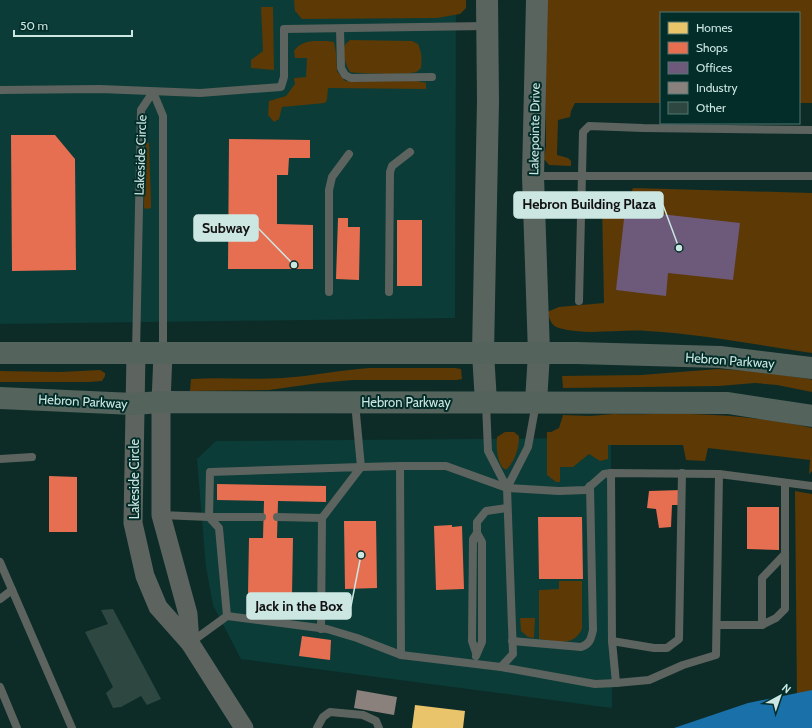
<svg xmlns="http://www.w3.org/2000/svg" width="812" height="728" font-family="Cabin,sans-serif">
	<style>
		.built { fill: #0b3c37 }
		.green { fill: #5c3905 }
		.water { fill: #1a71a9 }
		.homes { fill: #e9c46a }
		.shops { fill: #e76f51 }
		.offices { fill: #6d597a }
		.industry { fill: #8a817c }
		.building { fill: #2e4841 }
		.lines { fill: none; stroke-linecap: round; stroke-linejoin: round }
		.service { stroke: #5d635e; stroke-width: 8 }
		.tertiary { stroke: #5d635e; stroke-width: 19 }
		.secondary { stroke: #5a645f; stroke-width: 22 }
		.primary { stroke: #54635c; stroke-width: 22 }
		.labels { text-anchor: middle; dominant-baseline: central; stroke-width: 4; stroke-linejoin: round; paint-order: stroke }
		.street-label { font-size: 13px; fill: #cce6e2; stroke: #032d29 }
		.leader { fill: none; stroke: #cce6e2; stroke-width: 1.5 }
		.callout-dot { fill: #cce6e2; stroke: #032d29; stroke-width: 1.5 }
		.callout { fill: #cce6e2; stroke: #cce6e2; stroke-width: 1.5 }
		.callout-label { font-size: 14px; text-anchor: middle; font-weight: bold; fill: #111 }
	</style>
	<rect width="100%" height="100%" fill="#0d2c28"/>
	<!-- built -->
	<g class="built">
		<polygon points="0,0 456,0 455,318 0,324"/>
		<polygon points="611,438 612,708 241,659 213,605 206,567 197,459 216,441"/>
	</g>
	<!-- green -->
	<g class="green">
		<polygon points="294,0 466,0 466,8 460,14 437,18 302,19 295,11"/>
		<polygon points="544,0 812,0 812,103 799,103 799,13 661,13 661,103 575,103 571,111 570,117 558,120 557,155 568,158 571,161 571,166 549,165 544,159 546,146"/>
		<polygon points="261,7 273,7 274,70 251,68 251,60 263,51"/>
		<path d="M350,40L412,41L418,44C422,53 422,59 421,68C419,70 418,71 416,72C409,75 359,74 350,72C346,65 341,53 345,45C346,43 348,42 350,40Z"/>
		<path d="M328,41L334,42L336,53L337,71L345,81H417L426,83V89L328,88L327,100L325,103L282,107L279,119L274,122L268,115L269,101L286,96L295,84L294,78L306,77L307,58H295L294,51C302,39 315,41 328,41Z"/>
		<polygon points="146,142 149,143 151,201 151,208 147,209 144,208 144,204"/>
		<path d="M633,188L812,193V353C757,345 702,334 647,331C618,329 587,336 559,328C551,326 550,319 547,312L559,307L604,303L602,202L628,200Z"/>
		<path d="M369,368H455L461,369L462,379L457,380H353L319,383L269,390L190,391L191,379C222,377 252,380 283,378C312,376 340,370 369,368Z"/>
		<polygon points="718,369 762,372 809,379 812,380 812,392 777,385 755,383 719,386 563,388 562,376 641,375"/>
		<polygon points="100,370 105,373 105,376 102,381 89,382 0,382 0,371 60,372"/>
		<path d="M614,414C639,415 665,413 691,414C731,415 772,419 812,428V471L809,474L810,460L708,448L705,461L686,460L683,445H608V459L600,461L589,454L573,467H560V482H556L547,475V432H551L559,428L563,415L590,416Z"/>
		<path d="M505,432H514L519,436C519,449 515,460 507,469H504C497,463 496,446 497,437Z"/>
		<polygon points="795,491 812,494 812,695 797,698"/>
		<path d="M559,581H582V629C573,648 555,641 539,639V590L559,589Z"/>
		<polygon points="520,618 535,618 534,638 528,637 521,631"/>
	</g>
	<!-- water -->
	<polygon class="water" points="812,690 812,728 674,728 748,703"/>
	<!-- homes -->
	<polygon class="homes" points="415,705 465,711 463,728 412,728"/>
	<!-- shops -->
	<g class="shops">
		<polygon points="11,135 55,135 75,159 76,270 12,271"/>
		<polygon points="229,139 310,140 310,158 289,158 288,175 277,175 277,224 313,225 313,269 228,269"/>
		<polygon points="338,218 348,218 348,227 360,227 359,280 336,279"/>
		<rect x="397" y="220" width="25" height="66"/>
		<polygon points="49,476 77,477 77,532 49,532"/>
		<polygon points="217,484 326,486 326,502 278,501 277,538 293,538 292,595 248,594 249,538 263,538 264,501 217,500"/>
		<polygon points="681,490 685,505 672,505 671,527 659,528 656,509 647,508 649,491"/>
		<polygon points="747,507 779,507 779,550 747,549"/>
		<polygon points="538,517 582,517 583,579 539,579"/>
		<polygon points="344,521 376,521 377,588 345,589"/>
		<polygon points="452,525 452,527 462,526 464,589 436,590 434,526"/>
		<polygon points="302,636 331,640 330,660 299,656"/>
	</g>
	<!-- offices -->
	<polygon class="offices" points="625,210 740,223 733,280 668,273 666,296 616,290"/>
	<!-- industry -->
	<polygon class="industry" points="357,690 397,697 394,715 354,708"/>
	<!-- building -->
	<polygon class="building" points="113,609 161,699 147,705 141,696 121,707 113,708 106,693 113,687 85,632 108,624 101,610"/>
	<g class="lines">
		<!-- service -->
		<g class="service">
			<polyline points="340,29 341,68 345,75 351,78 432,77"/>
			<polyline points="0,90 100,89 200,93 281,87 284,77 284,29 486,26"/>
			<polyline points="153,92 163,116 163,353"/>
			<polyline points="534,176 812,176"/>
			<polyline points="329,292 329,190 332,177 349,154"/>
			<polyline points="389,292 390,172 392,166 410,152"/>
			<polyline points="579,301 583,132 589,126 643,128 812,130"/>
			<polyline points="136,353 141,110 153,92"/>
			<polyline points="355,403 361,467 400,466"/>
			<polyline points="486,403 488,451 507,488 528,447 536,403"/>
			<polyline points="0,459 32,457"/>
			<polyline points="507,488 513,654 501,667 401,655 400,466 446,466 507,488 559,491 586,490 604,474 611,473 719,474 812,486"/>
			<polyline points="161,515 209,517 219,528 227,616 190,643"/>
			<polyline points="262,517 209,517 210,472 361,467 322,518 321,629"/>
			<polyline points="277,517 322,518"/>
			<polyline points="0,562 72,728"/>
			<polyline points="0,599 12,590"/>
			<polyline points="227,616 327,629 357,638 401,655"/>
			<polyline points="717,625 762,625 776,618 785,609 785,483"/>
			<polyline points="762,625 762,578 785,554"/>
			<path d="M512,641L581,647C590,644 591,639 593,630L590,486"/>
			<polyline points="612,641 654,648 667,648 679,639 682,473"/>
			<polyline points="476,653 472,641 473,539 477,533 477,522 486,511 507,508"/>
			<polyline points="476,656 482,642 482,542 477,533"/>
			<polyline points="501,667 595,684 616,683 612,641 611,473"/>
			<polyline points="616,683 649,680 683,665 716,655 719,474"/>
			<polyline points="0,687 17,728"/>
			<polyline points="317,728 323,717 330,712 363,715 376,721 379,728"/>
		</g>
		<!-- tertiary -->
		<g class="tertiary">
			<polyline points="136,353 133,523 145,576 158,607 190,643 244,728"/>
			<polyline points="163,354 161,402 161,515 188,614 190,643"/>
		</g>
		<!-- secondary -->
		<g class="secondary">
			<polyline points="486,402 483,353 488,101 487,0"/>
			<polyline points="536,402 539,353 533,176 537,0"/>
		</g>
		<!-- primary -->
		<g class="primary">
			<polyline points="0,353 577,353 720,357 812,368"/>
			<polyline points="0,398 134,404 161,402 728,403 812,416"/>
		</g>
	</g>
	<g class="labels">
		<!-- street labels -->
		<g class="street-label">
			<text transform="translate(534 129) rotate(-89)">Lakepointe Drive</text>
			<text transform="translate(140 155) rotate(-88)">Lakeside Circle</text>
			<text transform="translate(730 360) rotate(4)">Hebron Parkway</text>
			<text transform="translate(83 401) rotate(3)">Hebron Parkway</text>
			<text x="406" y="402">Hebron Parkway</text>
			<text transform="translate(134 479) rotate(-90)">Lakeside Circle</text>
		</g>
	</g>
	<!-- callouts -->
	<path class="leader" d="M679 248L663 205M294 265L258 228M361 555L351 606"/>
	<g class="callout-dot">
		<circle cx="679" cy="248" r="4"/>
		<circle cx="294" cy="265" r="4"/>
		<circle cx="361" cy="555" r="4"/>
	</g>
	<g class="callout">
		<rect x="514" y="192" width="149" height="26" rx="4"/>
		<rect x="194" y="215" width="64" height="26" rx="4"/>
		<rect x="247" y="593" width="104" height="26" rx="4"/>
	</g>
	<g class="callout-label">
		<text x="589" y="209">Hebron Building Plaza</text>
		<text x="226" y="233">Subway</text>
		<text x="299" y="611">Jack in the Box</text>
	</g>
	<!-- legend -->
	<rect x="660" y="12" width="140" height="112" fill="#032d29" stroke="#537773"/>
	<rect x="668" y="22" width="20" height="12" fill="#e9c46a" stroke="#537773"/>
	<text x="696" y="32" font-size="12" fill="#cce6e2">Homes</text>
	<rect x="668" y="42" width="20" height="12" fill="#e76f51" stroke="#537773"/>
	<text x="696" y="52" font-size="12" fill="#cce6e2">Shops</text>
	<rect x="668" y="62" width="20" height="12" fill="#6d597a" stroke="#537773"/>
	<text x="696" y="72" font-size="12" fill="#cce6e2">Offices</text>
	<rect x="668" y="82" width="20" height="12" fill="#8a817c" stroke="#537773"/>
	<text x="696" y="92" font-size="12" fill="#cce6e2">Industry</text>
	<rect x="668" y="102" width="20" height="12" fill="#2e4841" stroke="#537773"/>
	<text x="696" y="112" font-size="12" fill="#cce6e2">Other</text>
	<!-- north arrow -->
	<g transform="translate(780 696) rotate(40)" stroke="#032d29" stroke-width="3" paint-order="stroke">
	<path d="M0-3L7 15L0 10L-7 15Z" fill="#cce6e2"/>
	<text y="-6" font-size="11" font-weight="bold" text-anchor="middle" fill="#cce6e2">N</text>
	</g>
	<!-- scale -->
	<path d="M14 30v6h118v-6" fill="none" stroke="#cce6e2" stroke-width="2"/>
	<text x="20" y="30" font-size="12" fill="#cce6e2" stroke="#032d29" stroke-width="3" paint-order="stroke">50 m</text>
</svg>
